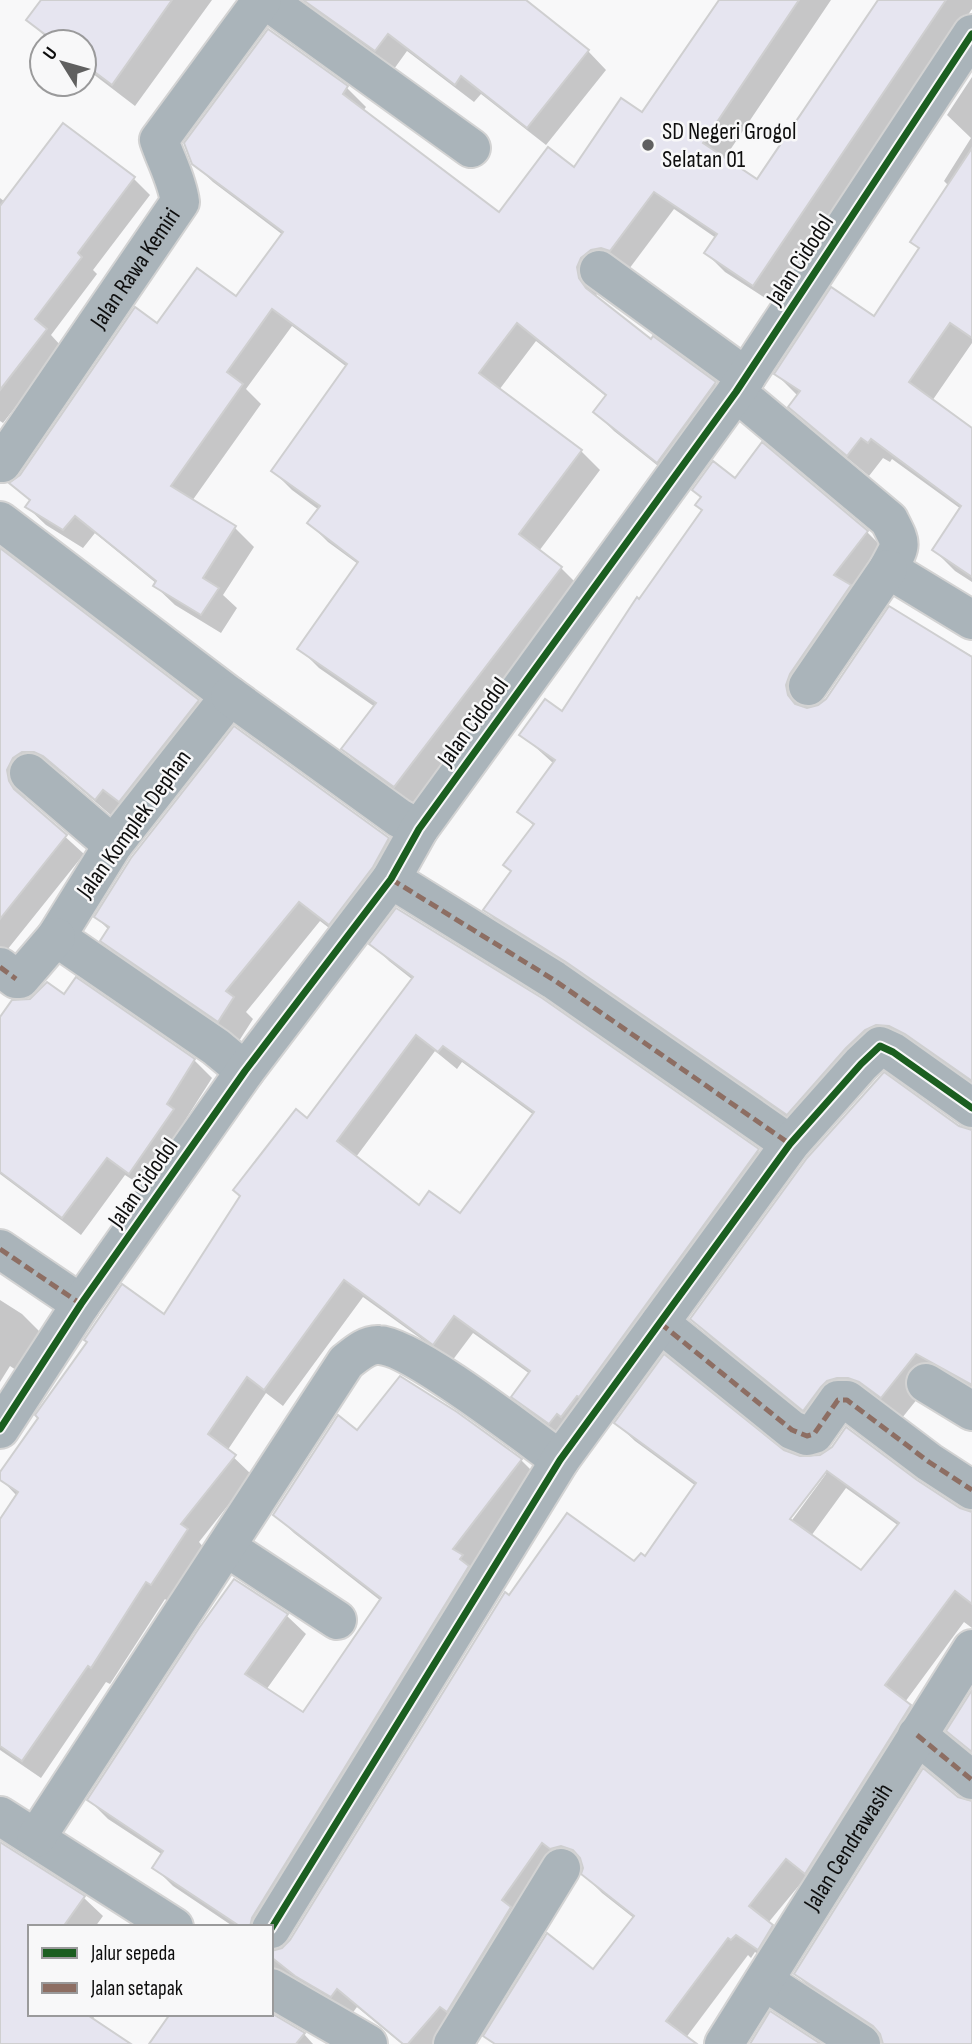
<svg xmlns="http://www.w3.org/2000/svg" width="972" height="2044" font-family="'Sofia Sans Condensed',sans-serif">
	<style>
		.shadow { fill: #0003; fill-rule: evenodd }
		.building { fill: #e6e5f0; stroke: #cfcfd0; stroke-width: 2; fill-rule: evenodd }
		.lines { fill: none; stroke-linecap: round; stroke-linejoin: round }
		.minor-casing { stroke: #d3d3d3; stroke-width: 42 }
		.tertiary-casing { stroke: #d3d3d3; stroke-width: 42 }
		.minor { stroke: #aab4ba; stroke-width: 38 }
		.tertiary { stroke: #aab4ba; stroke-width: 38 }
		.quiet { stroke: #8d6e63; stroke-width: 5; stroke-dasharray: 10 5; stroke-linecap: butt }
		.cycleway-casing { stroke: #f8f8f9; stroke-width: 11 }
		.cycleway { stroke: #1b5e20; stroke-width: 7 }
		.poi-dot { fill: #606060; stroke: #f8f8f9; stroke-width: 2.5 }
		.labels { text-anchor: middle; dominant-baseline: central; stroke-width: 5; stroke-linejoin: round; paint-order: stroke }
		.poi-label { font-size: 24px; fill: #0e0e0e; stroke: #f8f8f9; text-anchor: start }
		.street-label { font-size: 24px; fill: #0e0e0e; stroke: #f8f8f9 }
	</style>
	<rect width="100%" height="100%" fill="#f8f8f9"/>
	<!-- shadow -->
	<g class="shadow">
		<polygon points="43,0 212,0 135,106 84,67 84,42 51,42 28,20"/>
		<polygon points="304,0 521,0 588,51 606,70 546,145 481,94 474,102 407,51 394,69 318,14"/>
		<polygon points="721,0 831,0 724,159 757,181 880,0 972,0 972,9 773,303 725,272 706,253 716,238 674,209 629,269 596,288 597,299 651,341 653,338 715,384 734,403 677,481 614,431 595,412 607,397 536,341 499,390 581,451 600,470 539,551 561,568 580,587 413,805 362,768 343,749 375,707 319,668 300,649 358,564 328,542 309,523 319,510 292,490 273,471 347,367 292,326 246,389 261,404 192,501 235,528 254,547 223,595 237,608 221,633 175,605 155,586 157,584 95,533 83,548 46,525 27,507 31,502 12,483 21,477 158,325 236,299 283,235 213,182 193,163 269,31 347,88 366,107 363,111 499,214 575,170 643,115"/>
		<polygon points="972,77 972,343 932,401 972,430 972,582 955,571 934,550 961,509 892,459 890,462 883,458 869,476 811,428 790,407 798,396 776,374 875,319 920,249 912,242 949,186 944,181 971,138 947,115"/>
		<polygon points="63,125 134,179 150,195 93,270 97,274 51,335 62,347 3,423 0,421 0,198 5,202"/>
		<polygon points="762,444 867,532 888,553 810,696 807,710 818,708 827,700 889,609 972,656 972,1086 899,1045 808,1135 506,931 485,910 513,872 534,826 520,812 554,764 522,735 563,713 640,601"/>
		<polygon points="0,551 198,701 216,719 113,817 63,774 53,769 25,788 26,801 84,854 3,955 0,952"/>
		<polygon points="388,839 408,859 350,944 320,921 246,1012 253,1019 239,1041 122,961 102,940 109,930 96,917"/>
		<path d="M372,944L541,1000L758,1151L776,1168L567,1441L531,1414L513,1396L530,1374L473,1333L452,1361L363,1297L283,1406L266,1393L227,1451L252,1475L199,1542L205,1549L169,1602L165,1599L110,1684L106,1682L41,1778L0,1750V1523L17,1496L0,1478V1475L164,1316L413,980L389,961ZM435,1051L457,1069L462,1062L534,1115L460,1216L419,1207L356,1157Z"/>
		<polygon points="64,997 194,1060 212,1078 184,1122 191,1128 148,1190 125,1175 81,1235 0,1174 0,1020"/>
		<polygon points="959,1127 972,1131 972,1393 938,1373 902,1418 882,1403 825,1431 713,1340 692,1319"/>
		<polygon points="0,1300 22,1314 40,1332 16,1370 10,1366 0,1382"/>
		<path d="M616,1423L783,1452L799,1458L916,1482L959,1510L972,1513V1628L964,1622L905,1702L929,1725L824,1891L806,1877L768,1923L791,1945L777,1967L755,1952L751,1958L748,1955L685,2039L690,2044H494L486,2036L594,1971L635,1919L602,1893L583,1874L584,1865L581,1864L570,1867L443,2044H402L357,2007L351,2015L271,1996V1952L282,1950L291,1942L510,1597L634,1563L645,1558L696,1486L635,1441ZM822,1474H826L787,1527L784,1525ZM846,1488L899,1526L862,1572L811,1536Z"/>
		<polygon points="358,1432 521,1460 540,1479 271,1927 234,1927 173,1886 154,1867 163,1855 108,1819 89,1800 235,1581 287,1616 306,1634 266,1690 304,1714 381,1601 294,1533 275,1514"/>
		<polygon points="957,1798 972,1803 972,2044 884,2044 883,2037 815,1993 796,1974"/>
		<polygon points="0,1844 84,1898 103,1916 95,1927 30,1927 30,2014 96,2014 92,2020 127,2044 0,2044"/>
		<polygon points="304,2034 313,2044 151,2044"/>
	</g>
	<!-- building -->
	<g class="building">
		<polygon points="41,0 172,0 112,85 84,64 84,42 55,42 26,20"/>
		<polygon points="303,0 526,0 589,50 527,128 461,76 455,85 388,34 375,51"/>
		<polygon points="719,0 799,0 703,143 757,179 878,0 946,0 753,286 704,253 717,234 654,192 610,251 601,248 591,250 581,258 577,267 579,278 586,288 651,339 653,336 716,382 657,463 593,412 606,395 517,323 479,373 582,450 519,534 562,567 394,787 341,749 376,703 297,649 358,562 307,523 320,506 271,471 347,364 272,309 227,372 243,384 171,486 236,526 203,578 219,588 201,615 153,586 156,581 75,516 63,530 25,507 30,500 9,483 20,475 135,307 157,323 197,268 236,296 283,232 192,164 184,143 268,29 348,86 343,94 499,212 548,147 574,167 621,98 642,112"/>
		<polygon points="63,123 135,177 78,253 82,257 35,319 47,329 0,390 0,206"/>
		<polygon points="972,148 972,338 950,323 909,382 972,428 972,577 932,550 961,506 871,439 868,443 861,438 847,456 788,407 800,391 774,374 831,287 874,316 919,248 910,242"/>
		<polygon points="762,442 868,531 834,575 851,585 790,674 786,685 788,695 795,704 807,708 818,705 826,699 889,606 972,657 972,1081 905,1034 889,1026 876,1025 865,1030 846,1048 787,1115 566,962 483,910 511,871 503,865 534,824 517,812 555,760 519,735 545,699 562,711 637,597 639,599 702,510 695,505 701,497 692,490 713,461 735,478"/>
		<polygon points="0,548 199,700 119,802 103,790 95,800 43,756 34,752 22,752 13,758 7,770 9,781 14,789 67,835 0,919"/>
		<polygon points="234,726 389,838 373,867 329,925 299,902 226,991 234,997 218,1022 100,941 109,927 94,917 131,858"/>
		<path d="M396,908L542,998L759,1149L579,1397L577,1396L561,1417L557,1414L549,1424L511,1397L530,1371L454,1316L433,1345L344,1280L264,1390L247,1377L208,1434L236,1455L181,1524L188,1529L151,1585L146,1582L91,1668L88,1666L22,1761L0,1746V1519L18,1492L0,1480V1472L38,1418L35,1415L87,1342L84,1340L122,1284L164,1314L240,1196L233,1190L296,1109L307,1118L413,977L369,944ZM416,1035L438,1052L443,1046L534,1112L460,1213L429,1191L419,1205L337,1141Z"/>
		<polygon points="76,977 195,1059 167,1104 174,1109 129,1174 107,1158 62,1218 0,1172 0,1017 12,1000 30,999 47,982 64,994"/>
		<polygon points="884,1072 959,1126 972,1130 972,1385 916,1354 881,1398 859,1382 848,1378 837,1378 827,1381 821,1387 803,1411 690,1319 807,1158"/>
		<path d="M664,1354L784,1450L800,1456L820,1455L832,1447L846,1427L917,1480L960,1508L972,1512V1604L955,1591L885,1685L911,1705L805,1874L786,1859L749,1906L773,1925L758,1950L736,1935L731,1940L728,1938L666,2021L697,2044H495L483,2036L547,1933L593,1969L634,1916L581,1874L583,1868L580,1858L573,1850L561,1846L550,1849L542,1843L502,1900L511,1907L447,2012L440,2007L408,2044H403L337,1989L331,1997L295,1976L271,1957V1951L282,1948L290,1940L505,1592L509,1595L567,1513L634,1561L641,1553L645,1556L696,1483L614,1423ZM827,1471L899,1523L861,1570L790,1519Z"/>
		<polygon points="400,1376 457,1412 522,1459 453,1549 463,1555 460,1559 469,1566 252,1918 250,1927 241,1927 152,1868 163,1851 87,1800 199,1628 234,1579 288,1614 245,1674 303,1712 381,1598 273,1515 338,1415 357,1430"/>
		<polygon points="972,1690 972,1752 946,1731"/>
		<polygon points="923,1768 958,1797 972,1801 972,2044 883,2044 880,2034 873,2026 794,1974"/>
		<polygon points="0,1842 85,1896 63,1927 30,1927 30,2014 86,2014 131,2044 0,2044"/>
		<polygon points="770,2011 821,2044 750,2044"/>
		<polygon points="271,2013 305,2033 296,2044 149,2044 170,2014"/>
	</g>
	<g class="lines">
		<defs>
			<g id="minor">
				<polyline points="266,0 471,148"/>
				<polyline points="599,270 746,377"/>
				<path d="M736,392L889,520C902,546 902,543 888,569L972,620"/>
				<path id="s1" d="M2,463L180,202C177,180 166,161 159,140L262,0"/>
				<polyline points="0,521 230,696 113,845 56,937 216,1047 245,1071"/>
				<polyline points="808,686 888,569"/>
				<polyline points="230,696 399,818 419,829"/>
				<polyline points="29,773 113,845"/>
				<polyline points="391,879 554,980 790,1144"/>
				<polyline points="0,967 16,979 20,979 56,937"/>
				<polyline points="0,1249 81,1304"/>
				<polyline points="660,1323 792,1430 807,1436 814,1434 838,1400 847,1400 929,1462 972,1490"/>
				<polyline points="926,1383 972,1411"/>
				<polyline points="226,1547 337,1620"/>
				<polyline points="917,1735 972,1780"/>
				<polyline points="0,1816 174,1927"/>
				<path d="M36,1838L346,1362C356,1354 367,1344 379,1345C412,1346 527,1436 560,1460"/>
				<polyline points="271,1929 560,1460 790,1144 861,1064 880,1046 893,1052 972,1108"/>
				<polyline points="764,1981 861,2044"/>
				<polyline points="271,1988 368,2044"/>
				<polyline points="453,2044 561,1868"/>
				<path id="s2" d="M724,2044L972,1649"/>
			</g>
			<polyline id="tertiary" points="0,1429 81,1304 245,1071 391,879 419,829 736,392 972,34"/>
		</defs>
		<!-- minor casing -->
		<use href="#minor" class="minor-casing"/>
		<!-- tertiary casing -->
		<use href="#tertiary" class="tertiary-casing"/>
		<!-- minor -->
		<use href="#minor" class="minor"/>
		<!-- tertiary -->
		<use href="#tertiary" class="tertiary"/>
		<!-- quiet -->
		<g class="quiet">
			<polyline points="391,879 554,980 790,1144"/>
			<polyline points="0,967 16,979"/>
			<polyline points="0,1249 81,1304"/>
			<polyline points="660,1323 792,1430 807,1436 814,1434 838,1400 847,1400 929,1462 972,1490"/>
			<polyline points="917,1735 972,1780"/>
		</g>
		<defs>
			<g id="cycleway">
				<polyline points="0,1429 81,1304 245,1071 391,879 419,829 736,392 972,34"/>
				<polyline points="271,1929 560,1460 790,1144 861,1064 880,1046 893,1052 972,1108"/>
			</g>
		</defs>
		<!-- cycleway casing -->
		<use href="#cycleway" class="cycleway-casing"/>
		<!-- cycleway -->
		<use href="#cycleway" class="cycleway"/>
	</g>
	<!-- markers -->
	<circle class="poi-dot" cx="648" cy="145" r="7"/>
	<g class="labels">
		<!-- poi labels -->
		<g class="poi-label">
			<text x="662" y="131">SD Negeri Grogol<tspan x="662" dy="28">Selatan 01</tspan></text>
		</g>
		<!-- street labels -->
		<g class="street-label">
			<text transform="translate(800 260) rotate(-57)">Jalan Cidodol</text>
			<text stroke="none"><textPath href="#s1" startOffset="236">Jalan Rawa Kemiri</textPath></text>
			<text transform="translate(473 722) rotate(-54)">Jalan Cidodol</text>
			<text transform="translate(134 824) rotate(-54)">Jalan Komplek Dephan</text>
			<text transform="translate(143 1183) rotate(-55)">Jalan Cidodol</text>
			<text stroke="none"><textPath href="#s2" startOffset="233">Jalan Cendrawasih</textPath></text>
		</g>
	</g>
	<!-- legend -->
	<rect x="28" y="1925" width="245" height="91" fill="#f8f8f9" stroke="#9a9a9b" stroke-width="2"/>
	<rect x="42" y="1948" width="35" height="10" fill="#1b5e20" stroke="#9a9a9b" stroke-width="2"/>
	<text x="91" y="1960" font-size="21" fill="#0e0e0e">Jalur sepeda</text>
	<rect x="42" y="1983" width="35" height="10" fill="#8d6e63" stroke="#9a9a9b" stroke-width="2"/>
	<text x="91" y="1995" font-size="21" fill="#0e0e0e">Jalan setapak</text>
	<!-- north arrow -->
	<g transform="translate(63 63) rotate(307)"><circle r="33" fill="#f8f8f9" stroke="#9a9a9b" stroke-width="2"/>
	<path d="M0-5L12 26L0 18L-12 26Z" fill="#606060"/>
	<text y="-10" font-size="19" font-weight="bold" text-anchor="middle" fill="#0e0e0e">U</text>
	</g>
</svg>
